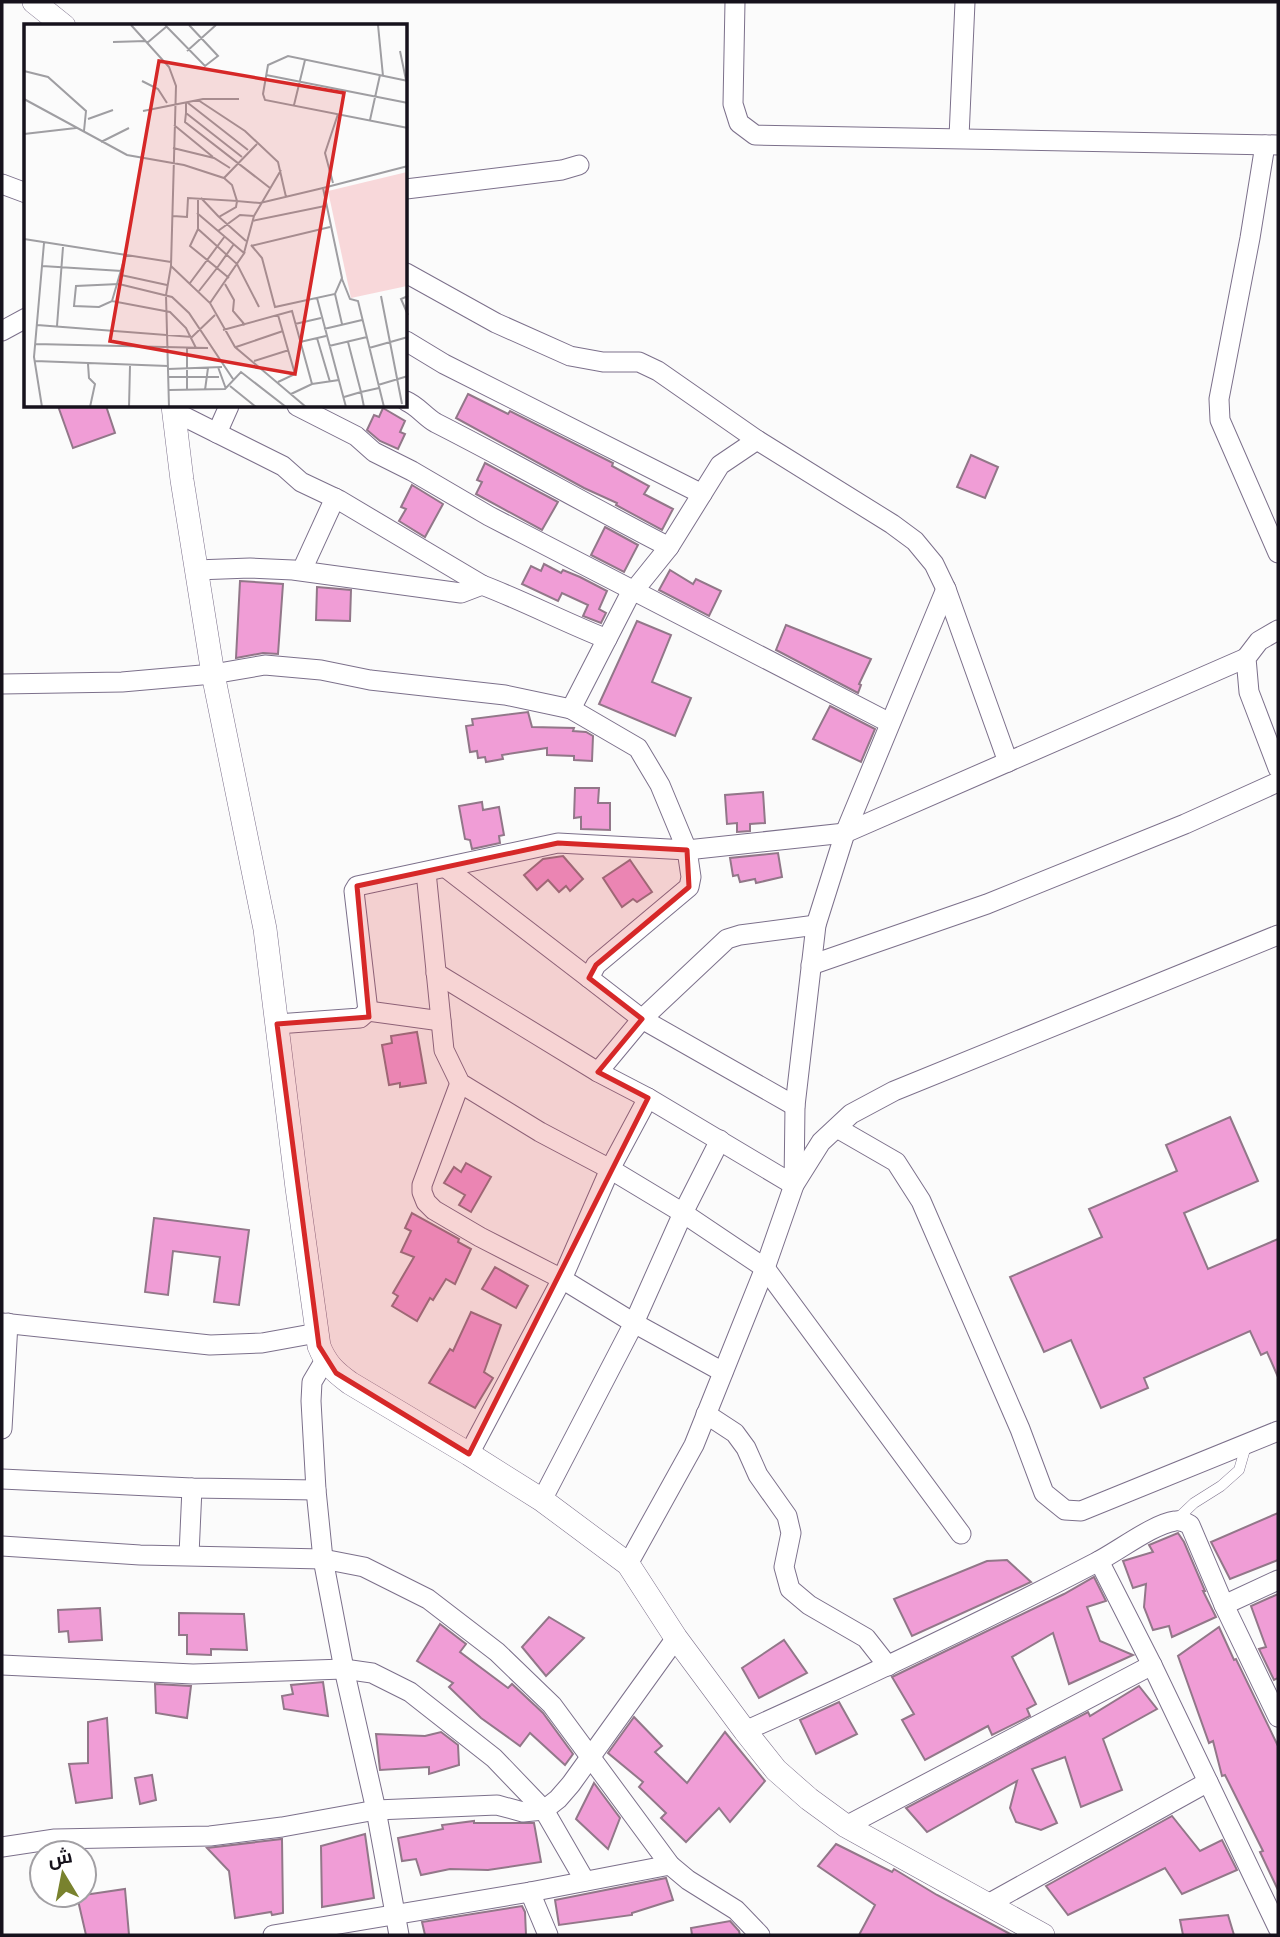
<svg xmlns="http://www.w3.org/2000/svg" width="1280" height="1937" font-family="'Alegreya Sans',Cairo,sans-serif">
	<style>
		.building { fill: #f09dd6; stroke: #927789; stroke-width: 2 }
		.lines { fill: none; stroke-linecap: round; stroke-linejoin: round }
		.service-casing { stroke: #7c708b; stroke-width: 11 }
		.minor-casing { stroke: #7c708b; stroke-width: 21 }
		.tertiary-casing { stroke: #7c708b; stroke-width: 24 }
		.service { stroke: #fff; stroke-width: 10 }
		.minor { stroke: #fff; stroke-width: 19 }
		.tertiary { stroke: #fff; stroke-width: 23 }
		.marked { fill: #d62828; fill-opacity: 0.2; stroke: #d62828; stroke-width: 5; stroke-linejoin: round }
		.inset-road { fill: none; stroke: #9f9ea2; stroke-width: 2 }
		.view { fill: #d62828; fill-opacity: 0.15; stroke: #d62828; stroke-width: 3.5 }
		.inset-edge { fill: none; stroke: #16121c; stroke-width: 3.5 }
	</style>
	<rect width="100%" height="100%" fill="#fbfbfb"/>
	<!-- building -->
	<g class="building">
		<polygon points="468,394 508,414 510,411 613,463 612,466 649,486 644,494 673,509 662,530 616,505 617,503 584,488 456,418"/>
		<polygon points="58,406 106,406 115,433 73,448"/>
		<polygon points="383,408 405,421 400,432 405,434 398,449 380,441 367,430 374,415 379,417"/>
		<polygon points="971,455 998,467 985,498 957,487"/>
		<polygon points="485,463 558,502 542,530 476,494 482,482 477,480"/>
		<polygon points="412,485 443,504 425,537 399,521 406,509 401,507"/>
		<polygon points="605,527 638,545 624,572 591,555"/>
		<polygon points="544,564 561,573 563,570 580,577 607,591 599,609 606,613 601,623 583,616 588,605 562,593 558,601 522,584 531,566 541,571"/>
		<polygon points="670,570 693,584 696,579 721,591 709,616 659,590"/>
		<polygon points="240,581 283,584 278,654 263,653 236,658"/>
		<polygon points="317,587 351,590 350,621 316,620"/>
		<polygon points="637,621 671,635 652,682 691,698 675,736 599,704"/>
		<polygon points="786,625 871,659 859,684 861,685 858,693 776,650"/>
		<polygon points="830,706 875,729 861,762 813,739"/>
		<polygon points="528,712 532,727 574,728 573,731 586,732 593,736 592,761 574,760 574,756 547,755 547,748 502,755 503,759 486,762 485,757 478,758 477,751 470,752 466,726 473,725 472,719"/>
		<polygon points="575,788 599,788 598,803 610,803 610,830 581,829 581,817 574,818"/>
		<polygon points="763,792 765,823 750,824 750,831 737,832 737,823 727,824 725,795"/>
		<polygon points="482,802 483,810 499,807 504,835 499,836 500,843 472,849 470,840 465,839 459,806"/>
		<polygon points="778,853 782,877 756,883 755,879 740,882 738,875 733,876 730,858"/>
		<polygon points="563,856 583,879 570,891 566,886 559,892 548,880 537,890 524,875 543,859"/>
		<polygon points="630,860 652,892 637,902 633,899 622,907 603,878"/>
		<polygon points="417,1032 426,1083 400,1087 400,1083 389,1085 382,1045 392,1043 391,1036"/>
		<polygon points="1230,1117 1258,1181 1184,1213 1208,1269 1278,1239 1278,1377 1267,1352 1261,1355 1250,1331 1144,1378 1148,1388 1101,1408 1071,1340 1044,1352 1010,1277 1102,1237 1089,1209 1177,1171 1166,1145"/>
		<polygon points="466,1163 491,1177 471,1212 459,1205 465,1195 444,1183 454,1167 461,1172"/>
		<polygon points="412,1213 459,1239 458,1242 471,1249 455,1284 446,1279 433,1300 430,1298 417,1321 392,1306 398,1296 393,1293 414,1257 401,1252 411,1231 405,1228"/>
		<polygon points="154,1218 249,1230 239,1305 214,1302 220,1257 173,1251 168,1295 145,1292"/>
		<polygon points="495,1267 528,1286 516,1308 482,1289"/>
		<polygon points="471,1312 501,1325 484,1372 493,1378 475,1408 429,1383 450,1349 453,1351"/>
		<polygon points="1278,1513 1278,1560 1230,1579 1211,1542"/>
		<polygon points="1178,1533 1184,1542 1205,1591 1203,1591 1216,1617 1172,1637 1169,1626 1153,1630 1144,1607 1146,1584 1133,1588 1123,1561 1153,1552 1149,1545"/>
		<polygon points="1007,1560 1031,1582 912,1636 894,1599 987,1561"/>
		<polygon points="1094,1577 1106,1601 1087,1607 1100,1641 1133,1655 1069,1684 1053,1633 1012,1657 1036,1704 1027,1709 1030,1716 992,1735 988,1726 925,1760 902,1720 914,1714 892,1677 1064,1594"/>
		<polygon points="1278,1594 1278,1678 1274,1680 1259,1649 1266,1647 1251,1606"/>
		<polygon points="100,1608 102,1640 69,1642 68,1631 59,1632 58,1610"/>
		<polygon points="179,1613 244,1614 247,1650 211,1649 211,1655 187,1654 187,1635 179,1635"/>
		<polygon points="549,1617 584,1638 546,1676 522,1647"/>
		<polygon points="440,1624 466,1644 460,1652 508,1688 512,1684 543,1713 573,1754 565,1765 530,1733 520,1746 481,1718 449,1687 453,1683 417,1661"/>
		<polygon points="1219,1627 1234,1660 1236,1659 1278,1746 1278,1890 1260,1852 1263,1851 1225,1775 1222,1776 1213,1741 1209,1743 1178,1656"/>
		<polygon points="784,1640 807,1673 759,1698 742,1668"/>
		<polygon points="323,1682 328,1716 284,1709 282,1696 293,1694 291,1685"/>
		<polygon points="155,1684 191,1686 187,1718 156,1713"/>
		<polygon points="1139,1686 1157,1709 1103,1739 1122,1790 1081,1807 1065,1757 1032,1769 1057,1823 1041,1830 1016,1822 1010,1808 1017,1781 927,1832 906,1808 1088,1712 1090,1716"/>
		<polygon points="839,1702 857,1734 816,1754 800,1720"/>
		<polygon points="634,1717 662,1746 655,1752 687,1783 725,1732 765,1781 730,1822 719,1808 686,1842 661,1818 666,1813 639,1787 643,1782 608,1753"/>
		<polygon points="107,1718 112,1798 76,1803 69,1764 88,1763 88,1722"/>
		<polygon points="441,1732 458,1745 459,1765 429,1774 429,1767 380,1770 376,1734 425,1736"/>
		<polygon points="152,1775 156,1800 140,1804 135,1778"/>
		<polygon points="594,1783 620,1818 608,1849 576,1819"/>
		<polygon points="1172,1816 1200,1851 1222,1840 1237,1870 1182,1894 1165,1868 1068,1915 1046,1886"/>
		<polygon points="474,1821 474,1823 534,1823 541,1862 488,1870 450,1869 421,1875 416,1859 402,1861 398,1838 443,1829 442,1825"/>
		<polygon points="365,1834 374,1898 322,1907 321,1846"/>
		<polygon points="282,1839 283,1913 272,1915 271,1912 235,1918 229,1871 207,1848"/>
		<polygon points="836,1844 892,1872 894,1869 937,1895 1012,1935 859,1935 875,1905 818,1866"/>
		<polygon points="666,1878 673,1900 632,1913 632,1915 559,1925 555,1900"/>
		<polygon points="125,1889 129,1935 86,1935 77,1896"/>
		<polygon points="522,1906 525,1912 526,1935 425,1935 422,1922"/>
		<polygon points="1228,1915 1234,1935 1183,1935 1180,1920"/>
		<polygon points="730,1921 739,1931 740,1935 692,1935 691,1928"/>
	</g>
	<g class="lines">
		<defs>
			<polyline id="service" points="1176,1520 1194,1503 1221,1486 1239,1470 1246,1446"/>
			<g id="minor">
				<polyline points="735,2 733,104 739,123 755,135 1278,145"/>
				<polyline points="959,137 965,2"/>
				<polyline points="1265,145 1250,238 1219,399 1220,420 1278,553"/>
				<polyline points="2,184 26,193"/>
				<polyline points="406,189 562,170 579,165"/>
				<polyline points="406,273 496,323 570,356 603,362 639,362 658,371 757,440 892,524 915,541 934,564 946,589 1008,762"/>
				<polyline points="2,331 26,318"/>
				<polyline points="406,341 444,364 702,494"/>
				<path d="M406,401C418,406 425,417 436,423C515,463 591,507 669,547"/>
				<polyline points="297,406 356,436 374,452 412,471 489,516 890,723"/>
				<polyline points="173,411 283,466 301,482 339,500 482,585"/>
				<polyline points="217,433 229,406"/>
				<path d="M196,570L250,568L293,570L461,593L482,585C524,601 564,622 607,639"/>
				<polyline points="302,570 335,498"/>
				<polyline points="1278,630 1259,641 1246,658 1249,692 1278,768"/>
				<polyline points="2,684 122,682 213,674 265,665 321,670 370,680 505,695 571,709 628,598 669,547 720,465 757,440"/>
				<polyline points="446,868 589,978"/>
				<polyline points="426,872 444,1050 460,1083 540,1132 610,1169 683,1213 765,1268 961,1534"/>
				<polyline points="811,965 987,904 1185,824 1278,782"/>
				<polyline points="436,973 598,1072 648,1098 794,1185 795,1106 816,925 845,833 946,589"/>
				<polyline points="368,1011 441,1021"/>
				<polyline points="277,1024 360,1018 368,1011 354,891 357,886 558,843 687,850 660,785 638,748 571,709"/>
				<polyline points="598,1072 642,1019 727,939 740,935 816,925"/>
				<polyline points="460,1083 422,1185 422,1192 426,1202 434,1210 480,1237 562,1279 634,1323 542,1500"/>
				<polyline points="795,1106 642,1019 589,978 596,965 689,887 691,877 687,850 845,833 1246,658"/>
				<polyline points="837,1128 896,1162 921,1201 1020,1429 1044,1493 1065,1510 1081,1511 1278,1431"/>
				<polyline points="720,1140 683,1213 634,1323 723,1372"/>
				<polyline points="2,1323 210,1345 262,1343 317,1333"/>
				<polyline points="325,1360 312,1382 311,1401 316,1490 323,1559 344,1669 376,1810 399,1935"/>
				<polyline points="706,1414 735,1433 746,1448 758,1475 787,1516 791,1533 784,1567 790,1589 809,1605 866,1638 888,1666"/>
				<polyline points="2,1429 8,1323"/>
				<polyline points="469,1454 562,1279 610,1169 648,1098"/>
				<polyline points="2,1479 192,1488 316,1490"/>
				<polyline points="2,1546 140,1555 323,1559 364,1567 428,1599 497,1652 552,1705 670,1865 688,1880 736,1910 760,1935"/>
				<polyline points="189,1555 192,1488"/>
				<polyline points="1099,1561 1152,1665 1278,1928"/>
				<polyline points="628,1564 694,1445 765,1268 794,1185 821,1142 851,1114 894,1091 1278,935"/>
				<polyline points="1224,1605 1278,1580"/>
				<polyline points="2,1665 193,1674 344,1669 372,1673 410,1692 494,1758 544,1810 585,1881"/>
				<path d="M745,1731C863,1678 980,1623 1095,1563C1117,1552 1153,1524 1175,1521C1181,1520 1185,1522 1190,1525L1224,1605L1278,1717"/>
				<polyline points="846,1826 1152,1665"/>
				<polyline points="2,1847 55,1839 210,1836 282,1827 376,1810 497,1805 523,1812 544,1810 558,1799 571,1784 676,1638"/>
				<polyline points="530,1892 548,1935"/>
				<polyline points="988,1904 1208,1782"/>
				<polyline points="273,1935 530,1892 670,1865"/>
			</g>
			<g id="tertiary">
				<polyline points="34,2 64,26"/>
				<path d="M173,406L182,480L213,674L265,929L297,1188L319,1346C326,1364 335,1372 350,1383L469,1454L542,1500L628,1564L676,1638L745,1731L776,1770L809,1799L846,1826L1043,1935"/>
			</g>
		</defs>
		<!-- service casing -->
		<use href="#service" class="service-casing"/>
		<!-- minor casing -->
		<use href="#minor" class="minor-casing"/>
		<!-- tertiary casing -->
		<use href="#tertiary" class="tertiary-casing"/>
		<!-- service -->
		<use href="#service" class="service"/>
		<!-- minor -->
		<use href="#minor" class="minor"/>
		<!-- tertiary -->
		<use href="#tertiary" class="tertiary"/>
	</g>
	<!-- marked area -->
	<path class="marked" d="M558,843L687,850L689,887L596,965L589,978L642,1019L598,1072L648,1098L469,1454L336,1373L319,1346L277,1024L369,1017L357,886Z"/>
	<!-- overview -->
	<g transform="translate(24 24)">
		<rect width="383" height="383" fill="#fbfbfb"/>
		<path d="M383,148V262L327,274L304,167Z" fill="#f8d8da"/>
		<path class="inset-road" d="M107,1L145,43L152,62L147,242L186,279L211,323L282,383M141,1L181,42L194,32L165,1M354,1L359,52M89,18L122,17M123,19L142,3M163,27L192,1M376,27L382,56M0,47L24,53L62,87L60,107M242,51L384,79M118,57L134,65L143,79M384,57L264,32L244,41L239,70L241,76L384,104M0,75L103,131L160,141L200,154L233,120M174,76L221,107L254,138L262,173M162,79V89L218,133M164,79L224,126M270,81L281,36M119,87L179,75H215M162,89L161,98L246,164M64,95L89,86M346,96L356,51M150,101L189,133M0,110L52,104M77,118L105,104M149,124L190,134L206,144M309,159L301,129L314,90M174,174V205L213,240L235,283M177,174L195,193M173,189L220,229L230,192L257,146M149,192L163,193L164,174L213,177L208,161L200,154M228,197L301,182M174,205L166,222L193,244L175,267M194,207L216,191L230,192M0,215L147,238M222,217L195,193L212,183L213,177L236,179L299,164M227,221L238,234L251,283L311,270L318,254L299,164L384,142M227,222L306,203M18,242L98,247M97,251L143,261M205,254L193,244L210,220M318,255L326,275L334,277L360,383M166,259L201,212M201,260L210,276L209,287L221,301M311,270L318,300M357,272L378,380M384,272L377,275L384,291M293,274L322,383M88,277L102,229M186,279L221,228M271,300L297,294M13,301L168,313L191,291M33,302L39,223M300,305L338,296M199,306L268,287L288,360M293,314L306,358M276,318L302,312M11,320L184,324M305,322L343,313M212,323L259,307M172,324L162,304L146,288L88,277L75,283L50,282L52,262L95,260L148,273L165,289L209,355M345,324L384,313M11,337L144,342M230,337L265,326M64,340L65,354L71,360L66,383M194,343L202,365M144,345L198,343M144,353H195M254,358L271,350L254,291M354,361L384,352M206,362L232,383M145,366L201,365L217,348L262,383M181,366L184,344M163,367V324M267,370L288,360L315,356M320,373L337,368L324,318M18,383L10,333L20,219M105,383L106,342M145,383L142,271L147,242M340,383L337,368L355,364"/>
		<path class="view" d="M135,37L320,69L271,350L86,317Z"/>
		<rect width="383" height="383" class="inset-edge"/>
	</g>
	<!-- border -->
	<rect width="1280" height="1937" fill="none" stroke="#16121c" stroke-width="7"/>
	<!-- north arrow -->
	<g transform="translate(63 1874) rotate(350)"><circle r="33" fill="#ffffff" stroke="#a2a0a4" stroke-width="2"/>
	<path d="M0-5L12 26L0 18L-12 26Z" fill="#79822e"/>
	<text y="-10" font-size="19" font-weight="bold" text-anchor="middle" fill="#16121c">ش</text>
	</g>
</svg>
